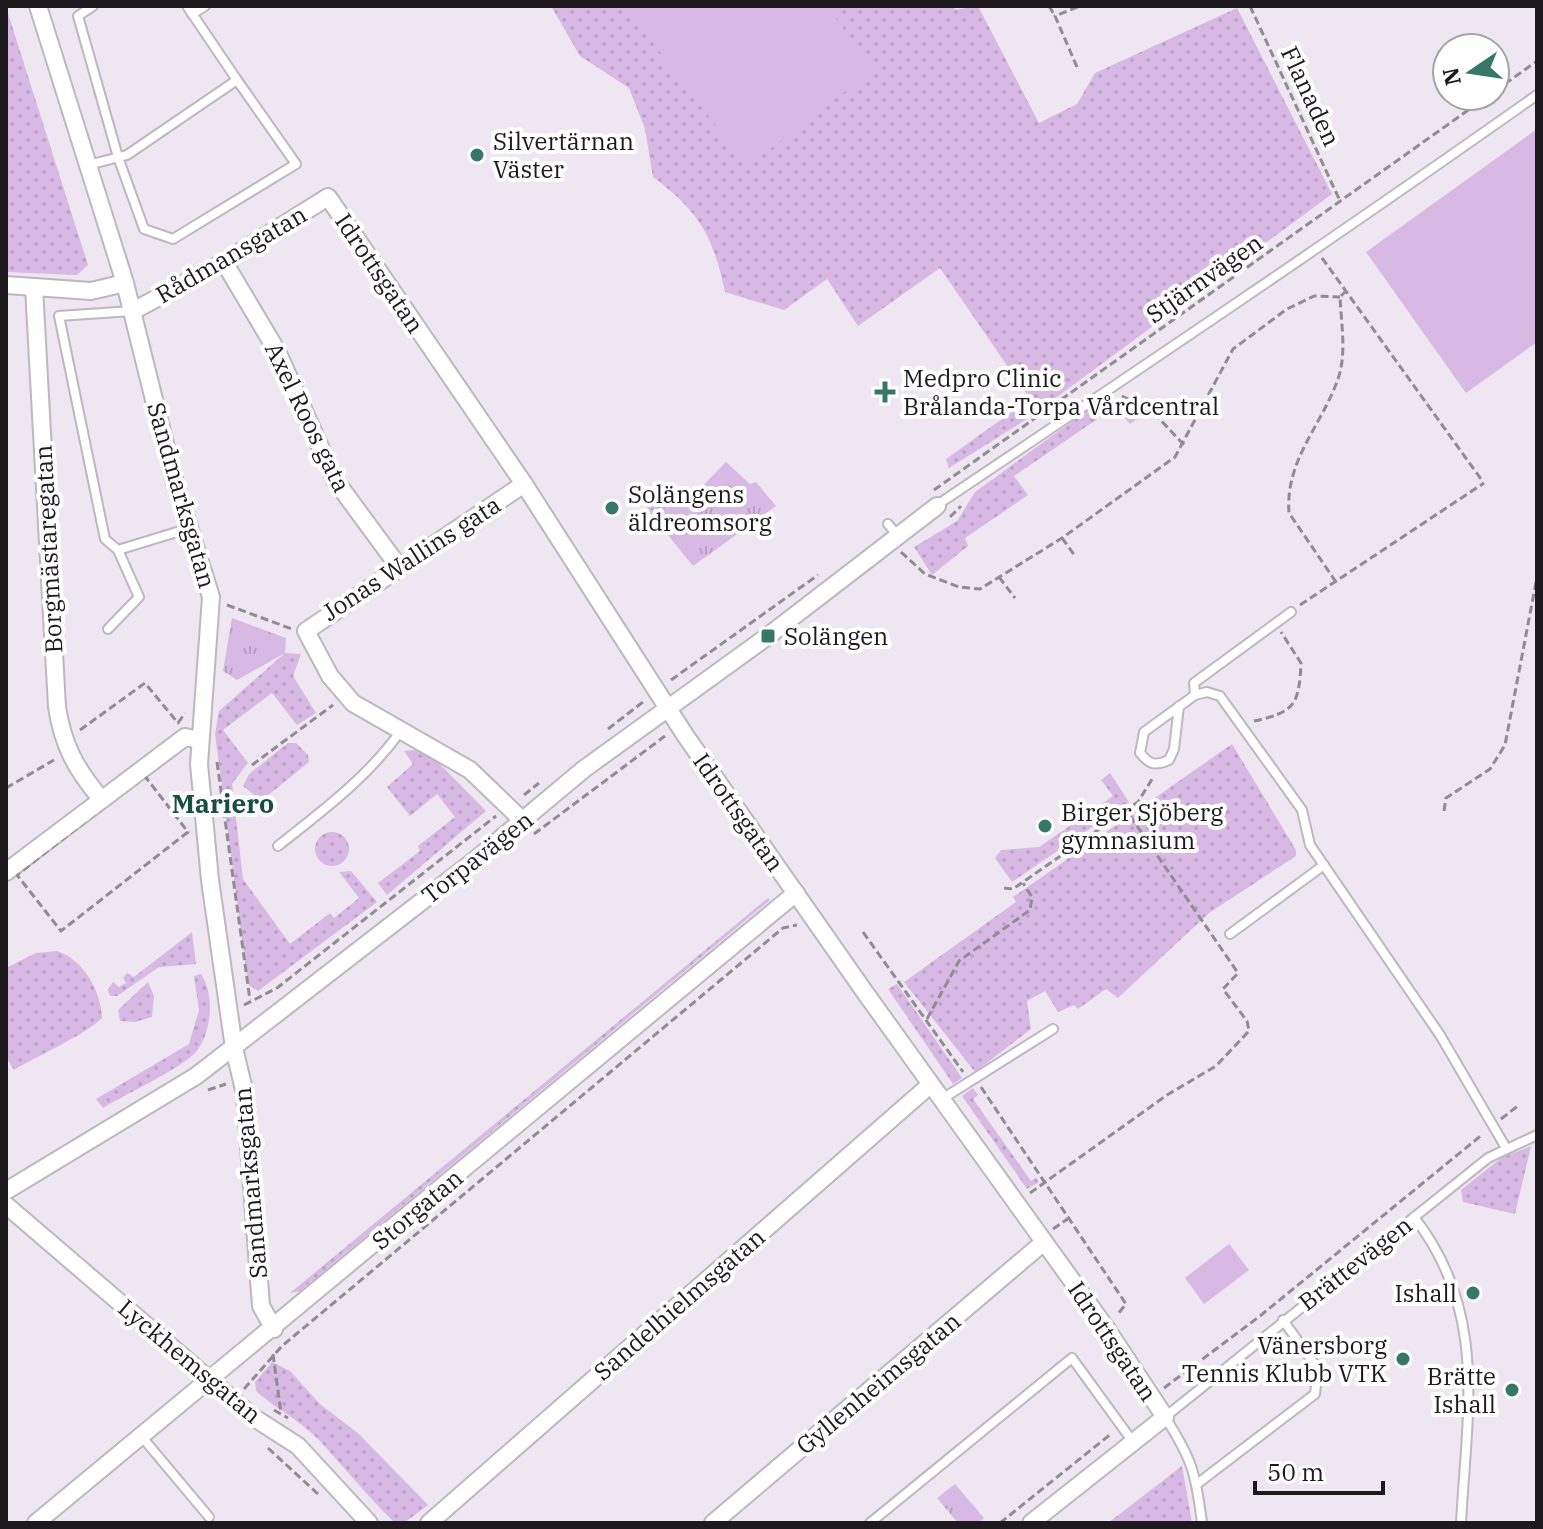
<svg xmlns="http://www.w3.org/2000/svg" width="1543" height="1529" font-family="'IBM Plex Serif',serif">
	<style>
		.grass { fill: url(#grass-dots) }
		.park { fill: url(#park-tufts) }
		.pitch { fill: #d8b9e4 }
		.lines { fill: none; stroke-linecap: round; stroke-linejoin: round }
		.lane-casing { stroke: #bdb7c0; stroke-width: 12 }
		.street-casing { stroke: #bdb7c0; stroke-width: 20 }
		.path { stroke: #918c93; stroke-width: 3; stroke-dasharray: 8 4; stroke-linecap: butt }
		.lane { stroke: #fff; stroke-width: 8 }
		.street { stroke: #fff; stroke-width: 16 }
		.poi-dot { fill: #367767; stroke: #fff; stroke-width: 3 }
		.labels { text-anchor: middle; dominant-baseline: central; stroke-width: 8; stroke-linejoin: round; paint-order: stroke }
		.street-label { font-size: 24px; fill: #1c1a1d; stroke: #fff }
		.poi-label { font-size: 24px; fill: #1c1a1d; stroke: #fff; text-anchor: start }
		.neighbourhood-label { font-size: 26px; font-weight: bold; fill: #184e41; stroke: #fff }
	</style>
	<defs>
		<pattern id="grass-dots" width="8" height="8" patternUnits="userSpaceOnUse" patternTransform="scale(2)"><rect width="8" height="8" fill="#d8b9e4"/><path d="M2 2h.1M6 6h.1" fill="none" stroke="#b99ec3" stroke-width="1.8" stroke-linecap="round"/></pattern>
		<pattern id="park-tufts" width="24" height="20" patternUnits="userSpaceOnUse" patternTransform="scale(2)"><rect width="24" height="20" fill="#d8b9e4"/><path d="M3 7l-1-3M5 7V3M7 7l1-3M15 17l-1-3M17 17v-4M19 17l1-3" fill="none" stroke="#b99ec3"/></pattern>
	</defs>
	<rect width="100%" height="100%" fill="#eee7f1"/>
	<!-- grass -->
	<g class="grass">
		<path d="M551,6H953L955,10L978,6L1039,123L1077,104L1095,73L1237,8L1332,194L1027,419L949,468L946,459L1030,399L940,268L858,326L827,279L784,310L725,292C713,236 699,211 653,177L645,129L629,88L580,56Z"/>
		<polygon points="6,7 88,265 77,275 6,272"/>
		<polygon points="1104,398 1143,415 1130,424 1115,407 1014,476 1028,495 965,538 968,546 932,575 914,547 957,521 975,492"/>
		<polygon points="285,653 301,654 293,676 316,713 297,725 272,693 223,730 248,763 232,784 243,879 290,944 330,913 334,918 359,898 339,872 351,871 377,902 258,991 249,985 246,970 215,734 219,711"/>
		<polygon points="288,743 296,743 308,755 309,762 261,801 243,786 249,774"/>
		<polygon points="1232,744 1296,850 1296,856 1209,913 1118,998 1106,989 1078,1009 1074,1005 1058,1012 1045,991 1027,1001 1031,1029 975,1072 904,982 1016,902 1013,897"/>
		<polygon points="425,749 486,811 387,895 378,883 420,851 418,846 455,817 437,794 410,816 387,787 413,764 404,751"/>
		<polygon points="1110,773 1129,802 1012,882 995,858 1001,850 1039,847 1113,796 1101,780"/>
		<circle cx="332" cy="849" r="17"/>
		<polygon points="768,898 770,900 300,1291 290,1293"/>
		<polygon points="192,932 196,964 159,967 117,996 110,996 108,990 113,982 119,987 126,983 123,978 127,973 134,977"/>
		<path d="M57,951C84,960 101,991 102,1018C82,1037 40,1054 14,1070L6,1057V968L36,953Z"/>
		<path d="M201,974C215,995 212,1032 196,1052C182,1068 124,1095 103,1108L96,1099L189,1044L199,1010L194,976Z"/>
		<polygon points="148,982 154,996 152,1017 135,1022 120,1021 118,1010"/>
		<polygon points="897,984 962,1078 953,1084 888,989"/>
		<polygon points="973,1088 978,1095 973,1099 1031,1181 1036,1178 1039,1182 1027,1189 962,1096"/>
		<polygon points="1531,1146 1515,1214 1463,1202 1461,1190 1501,1158"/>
		<path d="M272,1362L290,1371L320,1404L359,1434L428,1505L404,1523H395C368,1497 345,1468 319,1440C300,1420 276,1409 256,1391L255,1382Z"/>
		<polygon points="1182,1466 1192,1523 1108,1523"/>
	</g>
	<!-- park -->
	<g class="park">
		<polygon points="726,462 750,484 756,482 776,506 693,566 646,508 658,496 689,500"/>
		<polygon points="232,618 286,638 285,653 237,680 223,671"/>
		<polygon points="955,1484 984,1518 978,1523 958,1523 937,1498"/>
	</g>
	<!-- pitch -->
	<g class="pitch">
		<polygon points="625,6 827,6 874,69 747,167"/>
		<polygon points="1537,129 1537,342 1466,393 1366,252"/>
		<polygon points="1229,1244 1249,1270 1204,1304 1185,1278"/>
	</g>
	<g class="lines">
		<defs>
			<g id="lane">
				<polyline points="93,6 78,16 118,157 144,229 173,239 296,164 237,80"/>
				<polyline points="192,14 205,6"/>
				<polyline points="88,165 127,155 237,80 187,6"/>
				<polyline points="132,311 59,316 105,539 118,550 190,528"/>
				<path d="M937,505C1138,370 1339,235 1537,95"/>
				<polyline points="888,524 897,535"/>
				<polyline points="1291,612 1194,683 1195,695 1207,692 1220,696 1302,810 1310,845 1440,1035 1506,1148"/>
				<polyline points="108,629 139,597 118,550"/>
				<path d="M1179,706L1174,749L1169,760C1155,766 1150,765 1140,753L1144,732L1195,695"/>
				<path d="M278,846C322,811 367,778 400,732"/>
				<polyline points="1230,934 1324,865"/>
				<polyline points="942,1099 1053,1029"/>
				<path d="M1414,1217C1488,1312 1467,1411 1461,1523"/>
				<polyline points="142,1437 209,1517"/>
				<polyline points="1197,1484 1315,1394 1318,1369 1283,1320"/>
				<polyline points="870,1523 1072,1358 1133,1442"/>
				<path d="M1202,1523C1196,1474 1192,1459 1165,1417L1488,1158L1537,1135"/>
			</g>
			<g id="street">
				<polyline points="38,6 125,283 173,476 211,597 199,764 210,880 234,1048 245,1094 261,1306 274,1329"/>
				<polyline points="224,262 277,351 335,480 399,567"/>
				<polyline points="6,285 91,291 125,283"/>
				<path d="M34,287L57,707C63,746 76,769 101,799"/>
				<polyline points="133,311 224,262 328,197 524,484 685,735 864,991 1106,1328 1165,1417 1031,1523"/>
				<polyline points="523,821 470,770 353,703 330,676 306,631 524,484"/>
				<polyline points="6,872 185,737 199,740"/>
				<polyline points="6,1191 196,1076 474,861 584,769 768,636 937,506"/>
				<polyline points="6,1205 253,1417 298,1446 369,1523"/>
				<polyline points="36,1523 796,893"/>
				<polyline points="429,1523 930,1085"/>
				<polyline points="713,1523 1044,1242"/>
			</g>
		</defs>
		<!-- lane casing -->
		<use href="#lane" class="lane-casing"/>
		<!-- street casing -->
		<use href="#street" class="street-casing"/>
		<!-- path -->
		<g class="path">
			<polyline points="1049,6 1055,16"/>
			<polyline points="1250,6 1340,201"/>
			<polyline points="1077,67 1055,16 1080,6"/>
			<polyline points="1495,91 1537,61"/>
			<polyline points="1322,258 1481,479"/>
			<polyline points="1122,396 1153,412 1184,445"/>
			<polyline points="934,490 1488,96"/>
			<polyline points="950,517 961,506"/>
			<polyline points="1062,538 1075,556"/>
			<polyline points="901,552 925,574 959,587 980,589 1062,538 1175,457 1233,349 1287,309 1314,296 1340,297"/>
			<polyline points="999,577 1015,598"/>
			<path d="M1336,582L1289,513C1285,460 1322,425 1338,379C1347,353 1341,323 1340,297L1346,291"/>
			<polyline points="227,605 292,629"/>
			<polyline points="1300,605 1484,483"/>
			<polyline points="671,680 818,575"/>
			<path d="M1254,721C1295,712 1299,705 1301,663L1281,632"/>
			<polyline points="608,729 643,702"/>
			<polyline points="80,730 145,683 178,723 185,713"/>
			<polyline points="217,762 250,1000"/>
			<polyline points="252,765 333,705"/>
			<polygon points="144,775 188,832 61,931 17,875"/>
			<polyline points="6,788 54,760"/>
			<polyline points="524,795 539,783"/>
			<polyline points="1444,811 1446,798 1490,769 1505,745 1537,577"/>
			<polyline points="534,834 665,736"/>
			<polyline points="1004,888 1013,889 1138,802 1154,776"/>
			<polyline points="863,932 963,1072"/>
			<polyline points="244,1005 277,988 496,816"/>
			<polyline points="927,1019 959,961 1030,910 1032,897 1023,883"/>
			<polyline points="981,1087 1126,1304 1117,1315"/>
			<polyline points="208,1090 226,1084"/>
			<polyline points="1501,1119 1519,1105"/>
			<polyline points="1030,1193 1167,1095 1216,1066 1249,1031 1247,1021 1223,989 1238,973 1126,810"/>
			<polyline points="1053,1229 1069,1218"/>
			<polyline points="273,1354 281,1413"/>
			<polyline points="1164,1388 1260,1316 1483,1134"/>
			<polyline points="244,1389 282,1346 783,928 797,925"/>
			<polyline points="274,1410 288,1418"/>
			<polyline points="268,1448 318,1494"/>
			<polyline points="1000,1523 1112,1433"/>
		</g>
		<!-- lane -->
		<use href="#lane" class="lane"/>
		<!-- street -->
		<use href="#street" class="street"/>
	</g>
	<!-- markers -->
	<g class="poi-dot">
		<circle cx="477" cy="155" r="8"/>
		<path d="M881 380h8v8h8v8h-8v8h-8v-8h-8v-8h8z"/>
		<circle cx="612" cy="508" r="8"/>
		<rect x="760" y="628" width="16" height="16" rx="4"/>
		<circle cx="1045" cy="826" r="8"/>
		<circle cx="1473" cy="1293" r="8"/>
		<circle cx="1403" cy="1359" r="8"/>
		<circle cx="1512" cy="1390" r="8"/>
	</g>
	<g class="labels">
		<!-- street labels -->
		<g class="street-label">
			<text transform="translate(1311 96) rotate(65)">Flanaden</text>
			<text transform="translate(231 254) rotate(-30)">Rådmansgatan</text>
			<text transform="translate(380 273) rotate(56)">Idrottsgatan</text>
			<text transform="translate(1204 278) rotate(-35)">Stjärnvägen</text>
			<text transform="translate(308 417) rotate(64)">Axel Roos gata</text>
			<text transform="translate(182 495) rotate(74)">Sandmarksgatan</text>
			<text transform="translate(48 549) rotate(-93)">Borgmästaregatan</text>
			<text transform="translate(411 558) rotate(-33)">Jonas Wallins gata</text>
			<text transform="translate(739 812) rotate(55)">Idrottsgatan</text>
			<text transform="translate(477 857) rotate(-38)">Torpavägen</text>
			<text transform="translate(250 1183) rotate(-95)">Sandmarksgatan</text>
			<text transform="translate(417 1209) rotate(-40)">Storgatan</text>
			<text transform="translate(1355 1263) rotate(-38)">Brättevägen</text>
			<text transform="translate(679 1304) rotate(-41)">Sandelhielmsgatan</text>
			<text transform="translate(1113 1341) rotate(56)">Idrottsgatan</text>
			<text transform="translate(190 1361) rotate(40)">Lyckhemsgatan</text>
			<text transform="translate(878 1383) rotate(-40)">Gyllenheimsgatan</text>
		</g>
		<!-- poi labels -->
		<g class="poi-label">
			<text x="493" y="141">Silvertärnan<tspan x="493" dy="28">Väster</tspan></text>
			<text x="903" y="378">Medpro Clinic<tspan x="903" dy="28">Brålanda-Torpa Vårdcentral</tspan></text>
			<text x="628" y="494">Solängens<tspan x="628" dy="28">äldreomsorg</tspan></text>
			<text x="784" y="636">Solängen</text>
			<text x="1061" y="812">Birger Sjöberg<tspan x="1061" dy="28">gymnasium</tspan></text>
			<text x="1457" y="1293" text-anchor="end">Ishall</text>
			<text x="1387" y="1345" text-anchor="end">Vänersborg<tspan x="1387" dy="28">Tennis Klubb VTK</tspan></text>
			<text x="1496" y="1376" text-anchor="end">Brätte<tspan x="1496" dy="28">Ishall</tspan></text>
		</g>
		<!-- neighbourhood labels -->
		<g class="neighbourhood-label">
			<text x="223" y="803">Mariero</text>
		</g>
	</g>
	<!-- border -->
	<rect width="1543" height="1529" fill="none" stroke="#1c1a1d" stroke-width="16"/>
	<!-- north arrow -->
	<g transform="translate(1471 72) rotate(257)"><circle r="38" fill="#ffffff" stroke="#a4a3a5" stroke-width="2"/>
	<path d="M0-6L14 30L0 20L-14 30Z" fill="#367767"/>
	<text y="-12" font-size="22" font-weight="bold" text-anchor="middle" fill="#1c1a1d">N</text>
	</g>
	<!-- scale -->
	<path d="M1255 1481v12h128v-12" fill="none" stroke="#1c1a1d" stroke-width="4"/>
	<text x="1267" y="1481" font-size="24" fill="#1c1a1d" stroke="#ffffff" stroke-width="6" paint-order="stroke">50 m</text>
</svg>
